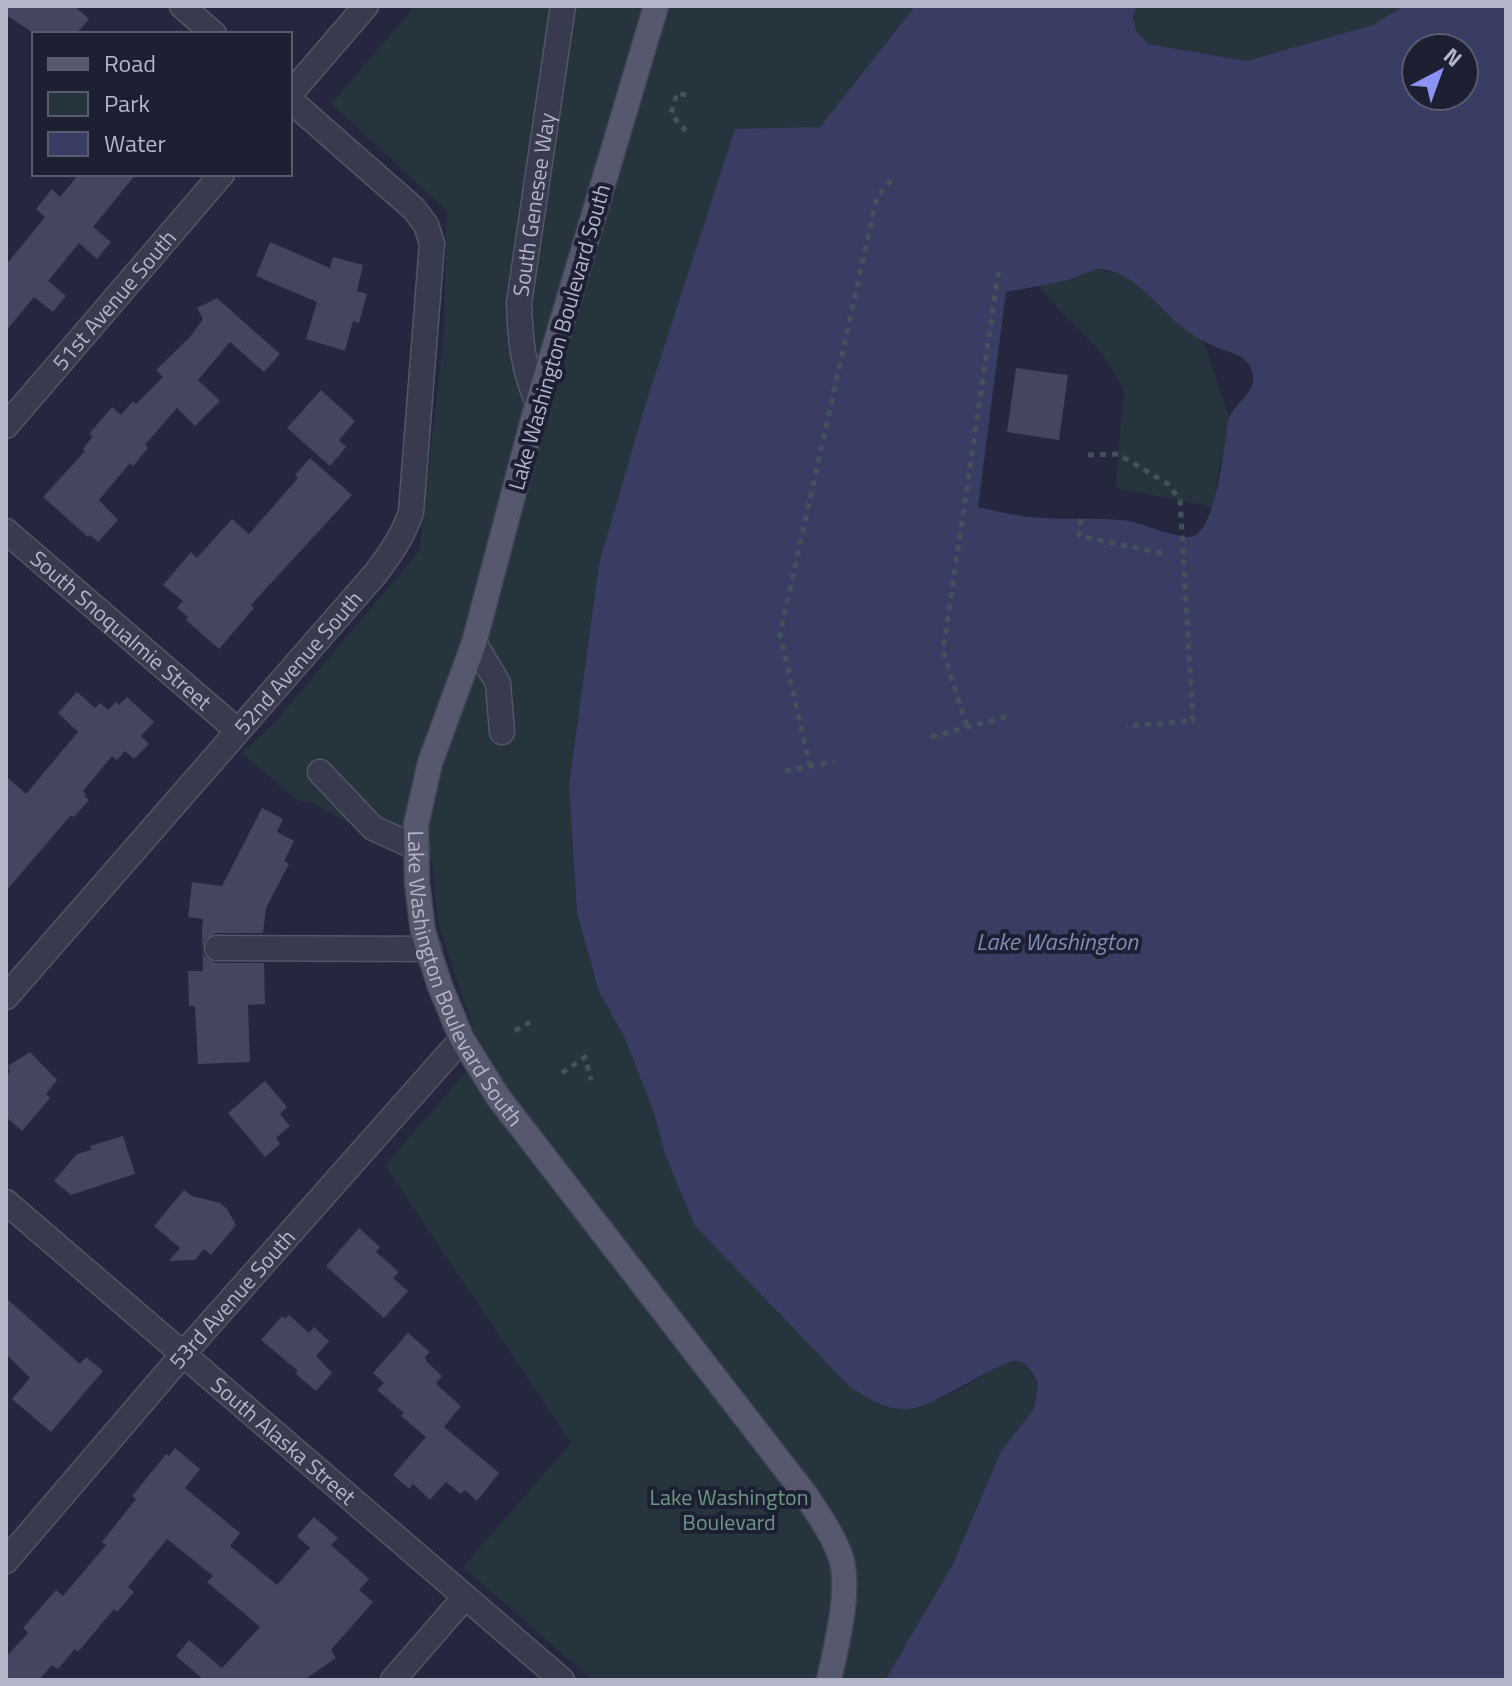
<svg xmlns="http://www.w3.org/2000/svg" width="1512" height="1686" font-family="'Titillium Web',sans-serif">
	<style>
		.green { fill: #26343e }
		.water { fill: #393d63; fill-rule: evenodd }
		.building { fill: #43465e }
		.lines { fill: none; stroke-linecap: round; stroke-linejoin: round }
		.minor-casing { stroke: #535568; stroke-width: 27 }
		.major-casing { stroke: #414356; stroke-width: 27 }
		.path { stroke: #44515b; stroke-width: 5; stroke-dasharray: 6 6; stroke-linecap: butt }
		.minor { stroke: #383a4d; stroke-width: 24 }
		.major { stroke: #56596d; stroke-width: 24 }
		.labels { text-anchor: middle; dominant-baseline: central; stroke-width: 8; stroke-linejoin: round; paint-order: stroke }
		.street-label { font-size: 22px; fill: #b4b5c8; stroke: #1d1f32 }
		.park-label { font-size: 22px; fill: #6b9883; stroke: #1d1f32 }
		.water-label { font-size: 24px; font-style: italic; fill: #8489b3; stroke: #1d1f32 }
	</style>
	<rect width="100%" height="100%" fill="#24273d"/>
	<!-- green -->
	<g class="green">
		<polygon points="415,6 915,6 820,127 599,564 569,785 577,913 599,992 624,1036 654,1113 665,1154 915,1408 957,1391 1005,1362 1018,1361 1027,1366 1038,1384 1034,1409 1001,1451 952,1566 885,1680 592,1680 463,1567 571,1443 385,1165 485,1050 474,1032 438,923 432,862 394,846 311,803 295,799 242,753 273,724 419,551 443,342 447,211 331,104"/>
		<polygon points="1137,6 1403,6 1373,25 1246,61 1148,44 1136,31 1133,17"/>
		<polygon points="1097,269 1125,276 1137,284 1184,329 1204,342 1229,417 1225,456 1220,463 1213,507 1115,488 1124,389 1103,355 1037,286 1045,283 1061,282"/>
	</g>
	<!-- water -->
	<path class="water" d="M915,6H1137L1133,17L1136,31L1148,44L1246,61L1373,25L1403,6H1506V1680H885L952,1566L1001,1451L1034,1409L1038,1384C1034,1375 1028,1363 1018,1361C1004,1358 940,1403 915,1408C891,1413 870,1400 850,1387L695,1226L665,1154L654,1113L624,1036L599,992L577,913L569,785L599,564L645,406L735,129L820,127ZM1416,48H1464V96H1416ZM1097,269C1135,270 1158,309 1186,330C1195,337 1206,343 1218,348C1233,354 1250,355 1253,376C1256,394 1231,405 1228,422C1224,447 1217,524 1194,536C1185,541 1143,524 1129,521C1101,517 1072,520 1044,518C1022,517 999,512 978,507L1006,292C1024,289 1041,285 1059,282C1071,280 1085,273 1097,269Z"/>
	<!-- building -->
	<g class="building">
		<polygon points="6,6 74,6 89,19 76,34 35,34 6,15"/>
		<polygon points="79,174 136,174 93,227 111,242 97,259 79,243 48,281 66,296 53,312 34,297 6,331 6,265 45,217 36,209 52,189 60,197"/>
		<polygon points="270,242 330,268 333,257 363,265 357,291 367,294 359,323 353,321 345,351 306,339 317,302 256,276"/>
		<polygon points="217,298 280,354 264,372 230,342 198,380 220,401 195,426 177,408 145,445 148,448 133,466 130,463 99,500 118,520 98,542 90,535 88,537 43,497 85,451 83,449 93,436 89,434 112,407 121,415 133,401 136,404 163,377 156,370 190,337 203,319 197,308"/>
		<polygon points="1016,368 1068,375 1059,440 1007,432"/>
		<polygon points="321,390 355,421 339,440 346,447 330,466 287,428"/>
		<polygon points="310,458 352,495 251,605 254,608 219,649 186,620 188,617 177,608 183,601 163,585 191,552 197,558 232,519 249,534 298,478 295,475"/>
		<polygon points="77,692 95,708 100,703 108,710 116,702 119,705 127,697 154,722 141,736 149,744 134,759 125,751 117,760 112,756 83,791 86,794 84,796 89,800 74,817 71,815 6,891 6,776 26,794 78,732 58,713"/>
		<polygon points="262,808 283,819 277,832 294,841 284,861 289,864 266,908 263,933 216,933 205,940 202,949 204,956 216,963 264,963 265,1004 248,1005 250,1062 198,1064 195,1006 189,1006 188,971 203,971 202,930 203,919 188,917 192,882 222,886"/>
		<polygon points="30,1052 57,1080 46,1094 50,1098 22,1131 6,1117 6,1076 10,1072 8,1066"/>
		<polygon points="265,1081 287,1107 280,1114 290,1126 276,1138 280,1144 265,1157 228,1113"/>
		<polygon points="123,1136 135,1174 71,1195 54,1181 77,1154 91,1150 90,1146"/>
		<polygon points="184,1190 192,1196 220,1203 227,1209 236,1225 211,1255 204,1249 195,1260 169,1261 180,1248 154,1226"/>
		<polygon points="359,1228 380,1247 376,1252 399,1272 393,1278 408,1291 384,1318 326,1266"/>
		<polygon points="6,1298 80,1364 86,1357 103,1371 51,1432 12,1399 30,1378 6,1354"/>
		<polygon points="289,1315 309,1333 314,1327 329,1341 316,1356 332,1373 316,1391 296,1374 298,1371 261,1340 282,1316 285,1319"/>
		<polygon points="408,1333 430,1352 425,1357 427,1362 442,1376 436,1384 461,1406 444,1427 499,1473 477,1501 465,1490 461,1494 446,1482 430,1500 413,1484 409,1489 393,1475 426,1437 401,1416 404,1413 377,1390 384,1383 373,1373"/>
		<polygon points="175,1448 200,1469 185,1488 240,1533 230,1546 277,1585 310,1548 297,1536 314,1517 338,1538 331,1545 369,1579 359,1590 373,1602 331,1650 336,1658 304,1680 204,1680 176,1656 189,1640 222,1668 260,1627 207,1582 213,1576 167,1539 128,1587 134,1592 117,1612 114,1609 78,1652 75,1649 58,1669 52,1665 39,1680 6,1680 6,1657 28,1633 23,1628 56,1590 63,1596 106,1545 102,1542 136,1499 132,1496 166,1454 169,1456"/>
	</g>
	<g class="lines">
		<defs>
			<g id="minor">
				<polyline points="182,6 214,34"/>
				<polyline points="290,94 366,6"/>
				<path id="s1" d="M538,403C523,369 520,339 519,303L563,6"/>
				<path id="s2" d="M6,426L222,174"/>
				<path id="s3" d="M6,531L237,730"/>
				<polyline points="474,643 498,683 502,732"/>
				<polyline points="320,772 373,828 417,848"/>
				<polyline points="217,948 429,949"/>
				<path id="s4" d="M6,997L376,573C391,553 403,536 411,512L432,243L426,225L414,209L290,100"/>
				<path id="s5" d="M6,1202L562,1680"/>
				<path id="s6" d="M6,1561L184,1353L462,1039"/>
				<polyline points="393,1680 465,1597"/>
			</g>
			<g id="major">
				<path id="s7" d="M656,6L534,416L474,643L430,763L416,825L417,882L423,931L430,955L440,986L462,1039L498,1097L805,1494C818,1514 832,1533 840,1555C852,1587 836,1647 829,1680"/>
			</g>
		</defs>
		<!-- minor casing -->
		<use href="#minor" class="minor-casing"/>
		<!-- major casing -->
		<use href="#major" class="major-casing"/>
		<!-- path -->
		<g class="path">
			<polyline points="686,131 671,114 677,93 690,96"/>
			<polyline points="1088,455 1118,454 1168,484 1180,500 1193,721 1126,726"/>
			<polyline points="1081,519 1079,536 1166,554"/>
			<polyline points="967,726 943,651 999,268"/>
			<polyline points="931,737 1012,715"/>
			<polyline points="810,767 780,634 877,197 894,177"/>
			<polyline points="785,771 833,762"/>
			<polyline points="515,1031 530,1022"/>
			<polyline points="562,1073 585,1057 591,1080"/>
		</g>
		<!-- minor -->
		<use href="#minor" class="minor"/>
		<!-- major -->
		<use href="#major" class="major"/>
	</g>
	<g class="labels">
		<!-- street labels -->
		<g class="street-label">
			<text stroke="none"><textPath href="#s1" startOffset="202">South Genesee Way</textPath></text>
			<text stroke="none"><textPath href="#s2" startOffset="166">51st Avenue South</textPath></text>
			<text transform="translate(559 337) rotate(-74)">Lake Washington Boulevard South</text>
			<text stroke="none"><textPath href="#s3" startOffset="152">South Snoqualmie Street</textPath></text>
			<text stroke="none"><textPath href="#s4" startOffset="444">52nd Avenue South</textPath></text>
			<text stroke="none"><textPath href="#s7" startOffset="1018">Lake Washington Boulevard South</textPath></text>
			<text stroke="none"><textPath href="#s6" startOffset="346">53rd Avenue South</textPath></text>
			<text stroke="none"><textPath href="#s5" startOffset="366">South Alaska Street</textPath></text>
		</g>
		<!-- park labels -->
		<g class="park-label">
			<text x="729" y="1497">Lake Washington<tspan x="729" dy="25">Boulevard</tspan></text>
		</g>
		<!-- water labels -->
		<g class="water-label">
			<text x="1057" y="941">Lake Washington</text>
		</g>
	</g>
	<!-- border -->
	<rect width="1512" height="1686" fill="none" stroke="#b4b5c8" stroke-width="16"/>
	<!-- legend -->
	<rect x="32" y="32" width="260" height="144" fill="#1d1f32" stroke="#595b6e" stroke-width="2"/>
	<rect x="48" y="58" width="40" height="12" fill="#56596d" stroke="#595b6e" stroke-width="2"/>
	<text x="104" y="72" font-size="24" fill="#b4b5c8">Road</text>
	<rect x="48" y="92" width="40" height="24" fill="#26343e" stroke="#595b6e" stroke-width="2"/>
	<text x="104" y="112" font-size="24" fill="#b4b5c8">Park</text>
	<rect x="48" y="132" width="40" height="24" fill="#393d63" stroke="#595b6e" stroke-width="2"/>
	<text x="104" y="152" font-size="24" fill="#b4b5c8">Water</text>
	<!-- north arrow -->
	<g transform="translate(1440 72) rotate(41)"><circle r="38" fill="#1d1f32" stroke="#595b6e" stroke-width="2"/>
	<path d="M0-6L14 30L0 20L-14 30Z" fill="#8b94f5"/>
	<text y="-12" font-size="22" font-weight="bold" text-anchor="middle" fill="#b4b5c8">N</text>
	</g>
</svg>
